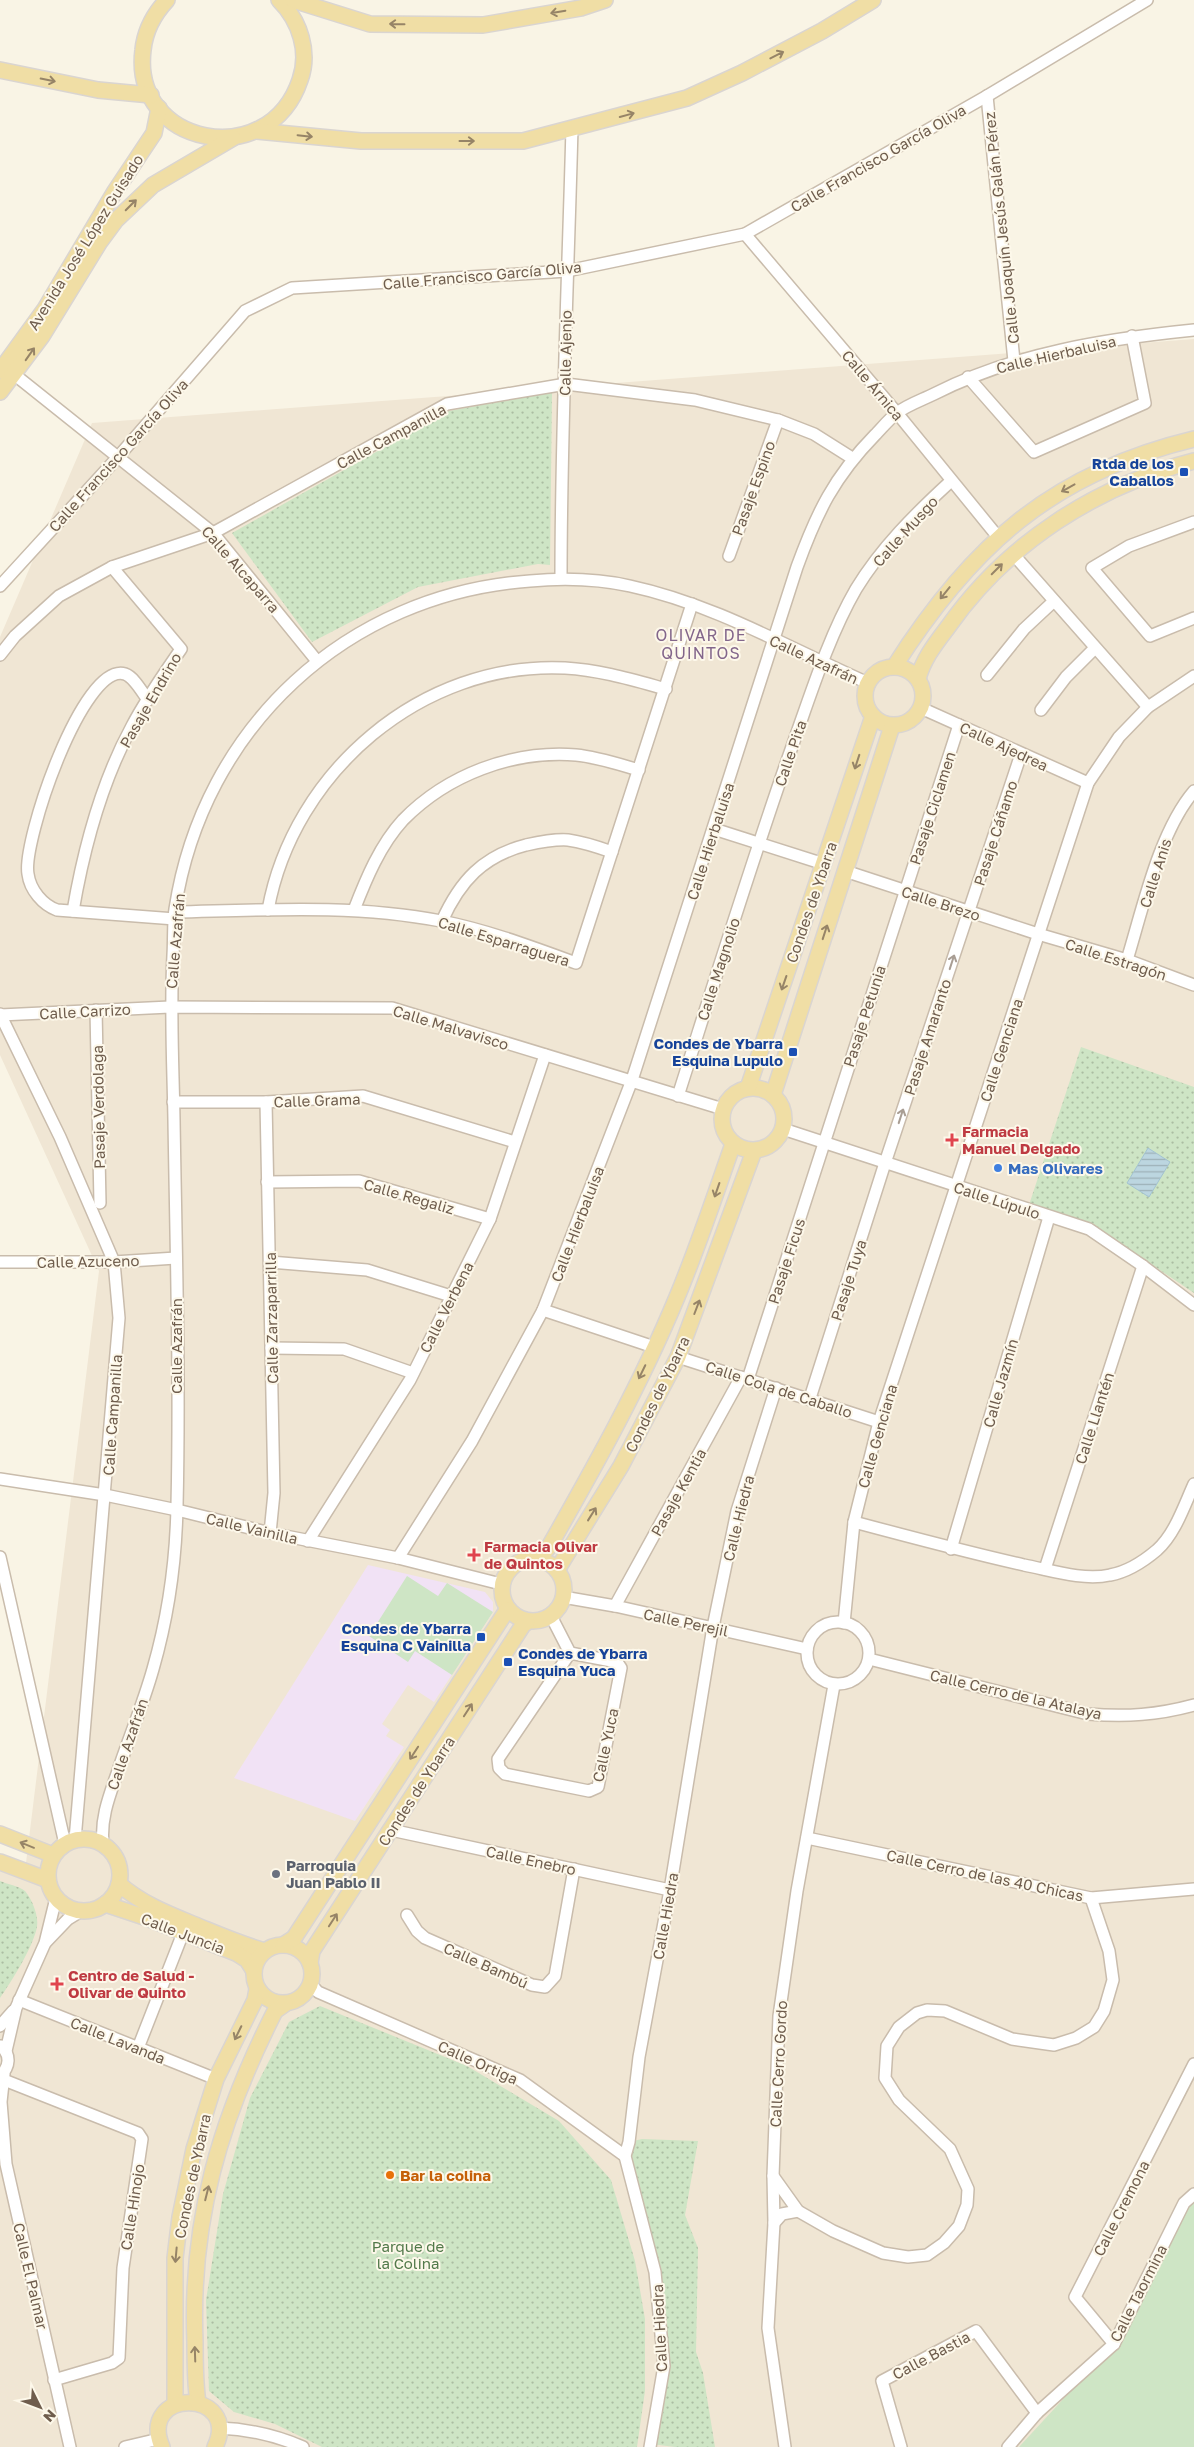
<svg xmlns="http://www.w3.org/2000/svg" width="1194" height="2447" font-family="'Golos Text',sans-serif">
	<style>
		.residential { fill: #f0e6d4 }
		.education { fill: #f1e2f5 }
		.grass { fill: url(#grass-dots) }
		.garden { fill: #cee5c5 }
		.water { fill: url(#water-rules); stroke: #a3c4d1 }
		.lines { fill: none; stroke-linecap: round; stroke-linejoin: round }
		.minor-casing { stroke: #c9bcac; stroke-width: 14 }
		.major-casing { stroke: #dad5d1; stroke-width: 18 }
		.minor { stroke: #fff; stroke-width: 11 }
		.major { stroke: #f0dea5; stroke-width: 15 }
		.oneway { stroke: #968467 }
		.oneway2 { stroke: #a99e94 }
		.transit-dot { fill: #1a4fb4; stroke: #fdf8ea; stroke-width: 2 }
		.health-dot { fill: #e0444e; stroke: #fdf8ea; stroke-width: 2 }
		.shop-dot { fill: #3f7fe0; stroke: #fdf8ea; stroke-width: 2 }
		.worship-dot { fill: #6b7280; stroke: #fdf8ea; stroke-width: 2 }
		.food-dot { fill: #e8710a; stroke: #fdf8ea; stroke-width: 2 }
		.labels { text-anchor: middle; dominant-baseline: central; stroke-width: 4; stroke-linejoin: round; paint-order: stroke }
		.street-label { font-size: 15px; fill: #6f5d4d; stroke: #fdf8ea }
		.transit-label { font-size: 15px; font-weight: bold; fill: #164399; stroke: #fdf8ea; text-anchor: end }
		.health-label { font-size: 15px; font-weight: bold; fill: #be3a42; stroke: #fdf8ea; text-anchor: start }
		.shop-label { font-size: 15px; font-weight: bold; fill: #366cbe; stroke: #fdf8ea; text-anchor: start }
		.worship-label { font-size: 15px; font-weight: bold; fill: #5b616d; stroke: #fdf8ea; text-anchor: start }
		.food-label { font-size: 15px; font-weight: bold; fill: #c56008; stroke: #fdf8ea; text-anchor: start }
		.park-label { font-size: 15px; fill: #52794a; stroke: #fdf8ea }
		.neighbourhood-label { font-size: 16px; letter-spacing: 1px; fill: #83668b; stroke: #fdf8ea }
	</style>
	<defs>
		<pattern id="grass-dots" width="8" height="8" patternUnits="userSpaceOnUse" patternTransform="scale(1.25)"><rect width="8" height="8" fill="#cee5c5"/><path d="M2 2h.1M6 6h.1" fill="none" stroke="#abbda2" stroke-width="1.8" stroke-linecap="round"/></pattern>
		<pattern id="water-rules" width="6" height="5" patternUnits="userSpaceOnUse" patternTransform="scale(1.25)"><rect width="6" height="5" fill="#bcd6e0"/><path d="M0 2.5h6" fill="none" stroke="#9db1b8"/></pattern>
	</defs>
	<rect width="100%" height="100%" fill="#f9f4e5"/>
	<!-- residential -->
	<polygon class="residential" points="1194,339 1194,2447 0,2447 0,1871 24,1879 99,1271 0,1055 0,637 92,423"/>
	<!-- education -->
	<polygon class="education" points="368,1565 485,1592 493,1602 493,1612 434,1702 408,1685 382,1724 390,1730 386,1736 404,1747 355,1821 234,1778"/>
	<!-- grass -->
	<g class="grass">
		<polygon points="552,392 550,565 538,564 418,587 312,642 232,533 449,411"/>
		<polygon points="1081,1047 1194,1087 1194,1293 1093,1225 1029,1205"/>
		<path d="M0,1881C7,1884 19,1886 25,1891C32,1899 39,1916 37,1927C33,1947 12,1981 0,1998Z"/>
		<polygon points="320,2006 467,2066 559,2121 611,2180 635,2261 645,2319 645,2391 637,2447 322,2447 275,2424 234,2412 209,2391 206,2300 223,2194 250,2098 289,2022"/>
		<polygon points="642,2139 698,2141 685,2215 698,2248 696,2352 703,2373 715,2447 675,2447 651,2444 664,2365 655,2272 625,2156 629,2142"/>
	</g>
	<!-- garden -->
	<g class="garden">
		<polygon points="407,1576 438,1596 447,1583 493,1612 452,1675 415,1651 408,1662 369,1636"/>
		<polygon points="1194,2197 1194,2447 1019,2447 1114,2344 1184,2203"/>
	</g>
	<!-- water -->
	<polygon class="water" points="1148,1148 1170,1162 1149,1197 1127,1183"/>
	<g class="lines">
		<defs>
			<g id="minor">
				<polyline points="987,96 1014,361"/>
				<polyline points="745,234 897,413 998,537"/>
				<polyline points="15,375 213,533 317,661"/>
				<polyline points="968,377 1034,452 1145,403 1132,336"/>
				<polyline points="1194,522 1129,546 1092,568 1150,636 1194,618"/>
				<polyline points="1013,554 1148,707"/>
				<polyline points="729,556 778,420"/>
				<path d="M561,578C561,428 568,278 572,128"/>
				<polyline points="0,586 118,457 245,311 292,288 567,271 745,234 987,96 1147,0"/>
				<polyline points="0,655 15,636 59,596 112,567 213,533 447,404 566,384 695,400 778,420 814,434 852,458"/>
				<polyline points="987,675 1024,629 1054,601"/>
				<path d="M148,700C142,692 134,677 125,674C83,661 22,842 28,874C30,890 43,905 57,910L175,919"/>
				<polyline points="921,708 1088,783"/>
				<polyline points="1041,710 1066,677 1095,648"/>
				<polyline points="714,829 824,864"/>
				<polyline points="845,871 1038,934 1127,960 1194,985"/>
				<path d="M268,910C293,772 422,661 565,668C600,670 633,680 666,689"/>
				<path d="M354,910C366,879 380,845 403,820C447,775 512,750 576,755C597,757 618,764 639,770"/>
				<path d="M73,911C84,847 101,783 132,726C146,699 164,674 181,649L112,567"/>
				<path d="M175,912C263,910 354,904 441,921C487,930 532,947 576,963L692,604"/>
				<path d="M442,921C460,881 483,856 526,845C540,842 554,839 568,840C583,842 598,847 612,852"/>
				<path d="M1127,960C1143,908 1159,832 1194,791"/>
				<polyline points="96,1010 100,1203"/>
				<polyline points="0,1014 60,1137 114,1262 119,1318 75,1840"/>
				<polyline points="0,1015 170,1007 392,1008 723,1109"/>
				<path d="M678,1096C714,983 749,870 788,758C808,703 827,639 856,589C881,548 915,514 951,481"/>
				<polyline points="173,1102 266,1102 363,1096 515,1142"/>
				<polyline points="266,1102 274,1493 270,1533"/>
				<polyline points="783,1129 1089,1229 1143,1266 1194,1305"/>
				<polyline points="267,1182 359,1181 490,1219"/>
				<polyline points="0,1262 114,1262 176,1258"/>
				<polyline points="270,1262 367,1270 451,1296"/>
				<polyline points="543,1310 654,1347"/>
				<polyline points="271,1348 344,1349 413,1373"/>
				<polyline points="678,1357 879,1422"/>
				<polyline points="748,1379 959,725"/>
				<polyline points="810,1398 885,1163 1021,754"/>
				<polyline points="0,1479 105,1495 177,1510 270,1533 398,1558 497,1583 503,1580"/>
				<polyline points="854,1522 879,1422 1088,783 1119,737 1148,707 1194,676"/>
				<polyline points="308,1541 410,1380 490,1219 545,1055"/>
				<polyline points="951,1549 1049,1217"/>
				<polyline points="0,1557 65,1844"/>
				<path d="M398,1558L472,1441L543,1310L632,1080L797,567C817,512 834,477 875,435C882,428 889,419 897,413C907,405 922,400 934,394C1015,353 1105,339 1194,330"/>
				<polyline points="1045,1569 1143,1266"/>
				<polyline points="563,1597 615,1606 807,1649"/>
				<polyline points="615,1606 741,1377"/>
				<polyline points="551,1616 570,1653 617,1662 621,1668 598,1787 589,1791 505,1774 499,1768 498,1759 570,1653"/>
				<circle cx="838" cy="1653" r="31"/>
				<path d="M844,1623L854,1522C910,1537 966,1552 1024,1565C1050,1570 1083,1581 1110,1575C1127,1572 1144,1561 1157,1550C1175,1534 1184,1506 1194,1484"/>
				<path d="M869,1659L1088,1714C1127,1717 1157,1715 1194,1705"/>
				<polyline points="391,1830 670,1890"/>
				<polyline points="807,1838 1091,1898 1194,1889"/>
				<path d="M103,1844C100,1816 111,1792 120,1765C131,1733 144,1701 153,1669C168,1617 176,1560 177,1506C180,1377 176,1248 174,1120C173,1064 170,1010 173,955C174,939 173,924 175,909C203,727 347,594 530,581C563,578 598,579 630,586C714,604 791,649 868,683"/>
				<polyline points="407,1915 417,1931 425,1938 532,1985 545,1987 555,1976 574,1869"/>
				<polyline points="46,1942 68,1919 81,1911"/>
				<polyline points="311,1984 318,1992 520,2080 625,2156"/>
				<polyline points="19,2000 216,2079"/>
				<polyline points="0,2026 13,2011"/>
				<polyline points="138,2048 183,1933"/>
				<polyline points="6,2051 16,2008 45,1943 56,1898"/>
				<polyline points="4,2074 1,2102 6,2164 70,2447"/>
				<path d="M0,2076C10,2067 11,2055 1,2046"/>
				<polyline points="4,2080 138,2133 142,2139 123,2268 119,2358 112,2363 54,2380"/>
				<polyline points="773,2176 798,2211 833,2231 883,2253 908,2257 927,2255 944,2243 959,2226 967,2205 968,2189 950,2149 899,2100 885,2078 887,2046 899,2027 917,2013 927,2010 945,2011 1012,2039 1054,2045 1076,2038 1094,2027 1104,2011 1113,1980 1109,1951 1091,1898"/>
				<polyline points="774,2223 782,2214 798,2211"/>
				<polyline points="1114,2344 1075,2297 1194,2064"/>
				<path d="M219,2428C250,2429 275,2435 303,2447"/>
				<polyline points="125,2447 159,2439"/>
				<polyline points="650,2447 664,2366 655,2272 625,2156 629,2142 639,2057 670,1890 713,1627 737,1511 776,1388"/>
				<polyline points="785,2447 768,2328 774,2223 773,2176 779,2016 797,1891 834,1685"/>
				<polyline points="901,2447 882,2381 976,2331 1037,2413"/>
				<polyline points="1008,2447 1037,2413 1114,2344 1184,2203 1194,2194"/>
			</g>
			<g id="major">
				<path d="M167,0C153,15 145,30 143,50C131,146 269,173 300,80C310,52 300,21 279,0"/>
				<polyline points="293,0 370,24 483,25 581,8 605,0"/>
				<polyline points="0,70 98,90 151,95"/>
				<polyline points="257,131 361,141 523,141 687,98 742,73 822,31 873,0"/>
				<polyline points="0,371 45,309 114,193 154,133 159,108"/>
				<polyline points="0,392 42,336 99,243 116,220 153,185 233,138"/>
				<circle cx="894" cy="696" r="29"/>
				<path d="M894,667C971,546 1052,473 1194,439"/>
				<path d="M918,679C923,659 936,643 948,627C1007,543 1096,486 1194,461"/>
				<circle cx="753" cy="1119" r="31"/>
				<polyline points="748,1088 873,716"/>
				<polyline points="773,1095 892,726"/>
				<circle cx="533" cy="1590" r="31"/>
				<path d="M538,1559L549,1547C595,1466 641,1384 677,1297C698,1247 715,1195 733,1144"/>
				<polyline points="557,1570 621,1466 678,1357 754,1151"/>
				<polyline points="0,1834 53,1855"/>
				<circle cx="84" cy="1875" r="36"/>
				<polyline points="0,1862 48,1880"/>
				<path d="M119,1884C143,1905 171,1915 200,1927C222,1936 243,1945 265,1951"/>
				<polyline points="105,1904 147,1918 236,1953 247,1960 254,1971"/>
				<circle cx="283" cy="1974" r="29"/>
				<polyline points="283,1945 294,1938 507,1610"/>
				<polyline points="310,1963 312,1951 523,1625 527,1622"/>
				<path d="M198,2403C195,2383 195,2362 195,2342C190,2220 220,2120 275,2011L285,2004"/>
				<polyline points="175,2405 175,2258 180,2217 194,2149 216,2079 255,2000 257,1989"/>
				<path d="M162,2447C137,2387 242,2389 215,2447"/>
			</g>
		</defs>
		<!-- minor casing -->
		<use href="#minor" class="minor-casing"/>
		<!-- major casing -->
		<use href="#major" class="major-casing"/>
		<!-- minor -->
		<use href="#minor" class="minor"/>
		<!-- major -->
		<use href="#major" class="major"/>
	</g>
	<!-- one-way arrows -->
	<defs><path id="oneway-shaft" d="M-6 0H5M1.5-3L5.5 0L1.5 3" fill="none" stroke-width="1.6" stroke-linecap="round" stroke-linejoin="round" transform="scale(1.25)"/></defs>
	<g class="oneway">
		<use href="#oneway-shaft" transform="translate(558 12) rotate(170)"/>
		<use href="#oneway-shaft" transform="translate(397 24) rotate(-179)"/>
		<use href="#oneway-shaft" transform="translate(777 55) rotate(-27)"/>
		<use href="#oneway-shaft" transform="translate(48 80) rotate(11)"/>
		<use href="#oneway-shaft" transform="translate(627 115) rotate(-15)"/>
		<use href="#oneway-shaft" transform="translate(305 136) rotate(6)"/>
		<use href="#oneway-shaft" transform="translate(467 141)"/>
		<use href="#oneway-shaft" transform="translate(131 205) rotate(-45)"/>
		<use href="#oneway-shaft" transform="translate(30 354) rotate(-55)"/>
		<use href="#oneway-shaft" transform="translate(1068 488) rotate(151)"/>
		<use href="#oneway-shaft" transform="translate(997 569) rotate(-45)"/>
		<use href="#oneway-shaft" transform="translate(945 593) rotate(129)"/>
		<use href="#oneway-shaft" transform="translate(857 762) rotate(108)"/>
		<use href="#oneway-shaft" transform="translate(825 932) rotate(-72)"/>
		<use href="#oneway-shaft" transform="translate(784 983) rotate(109)"/>
		<use href="#oneway-shaft" transform="translate(717 1190) rotate(109)"/>
		<use href="#oneway-shaft" transform="translate(697 1307) rotate(-69)"/>
		<use href="#oneway-shaft" transform="translate(642 1372) rotate(116)"/>
		<use href="#oneway-shaft" transform="translate(592 1514) rotate(-58)"/>
		<use href="#oneway-shaft" transform="translate(468 1710) rotate(-57)"/>
		<use href="#oneway-shaft" transform="translate(414 1753) rotate(123)"/>
		<use href="#oneway-shaft" transform="translate(27 1845) rotate(-158)"/>
		<use href="#oneway-shaft" transform="translate(333 1920) rotate(-57)"/>
		<use href="#oneway-shaft" transform="translate(238 2033) rotate(116)"/>
		<use href="#oneway-shaft" transform="translate(207 2193) rotate(-76)"/>
		<use href="#oneway-shaft" transform="translate(176 2255) rotate(95)"/>
		<use href="#oneway-shaft" transform="translate(195 2354) rotate(-92)"/>
	</g>
	<g class="oneway2">
		<use href="#oneway-shaft" transform="translate(952 962) rotate(-72)"/>
		<use href="#oneway-shaft" transform="translate(901 1116) rotate(-72)"/>
	</g>
	<!-- markers -->
	<g class="transit-dot">
		<rect x="1179" y="467" width="10" height="10" rx="2.5"/>
		<rect x="788" y="1047" width="10" height="10" rx="2.5"/>
		<rect x="476" y="1632" width="10" height="10" rx="2.5"/>
		<rect x="503" y="1657" width="10" height="10" rx="2.5"/>
	</g>
	<g class="health-dot">
		<path d="M949.5 1132.5h5v5h5v5h-5v5h-5v-5h-5v-5h5z"/>
		<path d="M471.5 1547.5h5v5h5v5h-5v5h-5v-5h-5v-5h5z"/>
		<path d="M54.5 1976.5h5v5h5v5h-5v5h-5v-5h-5v-5h5z"/>
	</g>
	<circle class="shop-dot" cx="998" cy="1168" r="5"/>
	<circle class="worship-dot" cx="276" cy="1874" r="5"/>
	<circle class="food-dot" cx="390" cy="2175" r="5"/>
	<g class="labels">
		<!-- street labels -->
		<g class="street-label">
			<text transform="translate(878 158) rotate(-30)">Calle Francisco García Oliva</text>
			<text transform="translate(1001 228) rotate(-96)">Calle Joaquín Jesús Galán Pérez</text>
			<text transform="translate(85 242) rotate(-58)">Avenida José López Guisado</text>
			<text transform="translate(482 275) rotate(-5)">Calle Francisco García Oliva</text>
			<text transform="translate(565 353) rotate(-89)">Calle Ajenjo</text>
			<text transform="translate(1056 354) rotate(-13)">Calle Hierbaluisa</text>
			<text transform="translate(873 385) rotate(50)">Calle Árnica</text>
			<text transform="translate(391 436) rotate(-28)">Calle Campanilla</text>
			<text transform="translate(118 455) rotate(-48)">Calle Francisco García Oliva</text>
			<text transform="translate(753 488) rotate(-70)">Pasaje Espino</text>
			<text transform="translate(905 531) rotate(-48)">Calle Musgo</text>
			<text transform="translate(241 569) rotate(49)">Calle Alcaparra</text>
			<text transform="translate(814 659) rotate(25)">Calle Azafrán</text>
			<text transform="translate(150 700) rotate(-60)">Pasaje Endrino</text>
			<text transform="translate(1004 746) rotate(25)">Calle Ajedrea</text>
			<text transform="translate(790 753) rotate(-71)">Calle Pita</text>
			<text transform="translate(932 808) rotate(-72)">Pasaje Ciclamen</text>
			<text transform="translate(995 833) rotate(-72)">Pasaje Cáñamo</text>
			<text transform="translate(710 841) rotate(-72)">Calle Hierbaluisa</text>
			<text transform="translate(1155 873) rotate(-72)">Calle Anis</text>
			<text transform="translate(811 902) rotate(-71)">Condes de Ybarra</text>
			<text transform="translate(941 903) rotate(18)">Calle Brezo</text>
			<text transform="translate(175 941) rotate(-85)">Calle Azafrán</text>
			<text transform="translate(504 941) rotate(17)">Calle Esparraguera</text>
			<text transform="translate(1116 959) rotate(18)">Calle Estragón</text>
			<text transform="translate(718 969) rotate(-72)">Calle Magnolio</text>
			<text transform="translate(85 1011) rotate(-3)">Calle Carrizo</text>
			<text transform="translate(864 1016) rotate(-72)">Pasaje Petunia</text>
			<text transform="translate(451 1027) rotate(17)">Calle Malvavisco</text>
			<text transform="translate(927 1037) rotate(-72)">Pasaje Amaranto</text>
			<text transform="translate(1001 1050) rotate(-72)">Calle Genciana</text>
			<text transform="translate(317 1100) rotate(-2)">Calle Grama</text>
			<text transform="translate(98 1107) rotate(-91)">Pasaje Verdolaga</text>
			<text transform="translate(409 1196) rotate(16)">Calle Regaliz</text>
			<text transform="translate(997 1200) rotate(18)">Calle Lúpulo</text>
			<text transform="translate(577 1224) rotate(-69)">Calle Hierbaluisa</text>
			<text transform="translate(88 1261) rotate(-1)">Calle Azuceno</text>
			<text transform="translate(786 1261) rotate(-72)">Pasaje Ficus</text>
			<text transform="translate(848 1280) rotate(-72)">Pasaje Tuya</text>
			<text transform="translate(446 1307) rotate(-63)">Calle Verbena</text>
			<text transform="translate(271 1318) rotate(-91)">Calle Zarzaparrilla</text>
			<text transform="translate(176 1346) rotate(-90)">Calle Azafrán</text>
			<text transform="translate(1000 1383) rotate(-74)">Calle Jazmín</text>
			<text transform="translate(779 1389) rotate(18)">Calle Cola de Caballo</text>
			<text transform="translate(657 1394) rotate(-64)">Condes de Ybarra</text>
			<text transform="translate(112 1415) rotate(-86)">Calle Campanilla</text>
			<text transform="translate(1094 1418) rotate(-72)">Calle Llantén</text>
			<text transform="translate(877 1436) rotate(-74)">Calle Genciana</text>
			<text transform="translate(678 1492) rotate(-61)">Pasaje Kentia</text>
			<text transform="translate(738 1518) rotate(-76)">Calle Hiedra</text>
			<text transform="translate(252 1528) rotate(13)">Calle Vainilla</text>
			<text transform="translate(686 1622) rotate(12)">Calle Perejil</text>
			<text transform="translate(1016 1694) rotate(13)">Calle Cerro de la Atalaya</text>
			<text transform="translate(127 1744) rotate(-71)">Calle Azafrán</text>
			<text transform="translate(605 1745) rotate(-78)">Calle Yuca</text>
			<text transform="translate(416 1791) rotate(-57)">Condes de Ybarra</text>
			<text transform="translate(531 1860) rotate(12)">Calle Enebro</text>
			<text transform="translate(985 1875) rotate(12)">Calle Cerro de las 40 Chicas</text>
			<text transform="translate(665 1916) rotate(-80)">Calle Hiedra</text>
			<text transform="translate(183 1933) rotate(21)">Calle Juncia</text>
			<text transform="translate(486 1965) rotate(24)">Calle Bambú</text>
			<text transform="translate(118 2040) rotate(22)">Calle Lavanda</text>
			<text transform="translate(478 2062) rotate(24)">Calle Ortiga</text>
			<text transform="translate(778 2064) rotate(-87)">Calle Cerro Gordo</text>
			<text transform="translate(192 2176) rotate(-78)">Condes de Ybarra</text>
			<text transform="translate(132 2207) rotate(-81)">Calle Hinojo</text>
			<text transform="translate(1121 2208) rotate(-63)">Calle Cremona</text>
			<text transform="translate(31 2276) rotate(77)">Calle El Palmar</text>
			<text transform="translate(1138 2293) rotate(-63)">Calle Taormina</text>
			<text transform="translate(659 2328) rotate(-93)">Calle Hiedra</text>
			<text transform="translate(931 2355) rotate(-28)">Calle Bastia</text>
		</g>
		<!-- transit labels -->
		<g class="transit-label">
			<text x="1174" y="463">Rtda de los<tspan x="1174" dy="17">Caballos</tspan></text>
			<text x="783" y="1043">Condes de Ybarra<tspan x="783" dy="17">Esquina Lupulo</tspan></text>
			<text x="471" y="1628">Condes de Ybarra<tspan x="471" dy="17">Esquina C Vainilla</tspan></text>
			<text x="518" y="1653" text-anchor="start">Condes de Ybarra<tspan x="518" dy="17">Esquina Yuca</tspan></text>
		</g>
		<!-- health labels -->
		<g class="health-label">
			<text x="962" y="1131">Farmacia<tspan x="962" dy="17">Manuel Delgado</tspan></text>
			<text x="484" y="1546">Farmacia Olivar<tspan x="484" dy="17">de Quintos</tspan></text>
			<text x="68" y="1975">Centro de Salud -<tspan x="68" dy="17">Olivar de Quinto</tspan></text>
		</g>
		<!-- shop labels -->
		<g class="shop-label">
			<text x="1008" y="1168">Mas Olivares</text>
		</g>
		<!-- worship labels -->
		<g class="worship-label">
			<text x="286" y="1865">Parroquia<tspan x="286" dy="17">Juan Pablo II</tspan></text>
		</g>
		<!-- food labels -->
		<g class="food-label">
			<text x="400" y="2175">Bar la colina</text>
		</g>
		<!-- park labels -->
		<g class="park-label">
			<text x="408" y="2246">Parque de<tspan x="408" dy="17">la Colina</tspan></text>
		</g>
		<!-- neighbourhood labels -->
		<g class="neighbourhood-label">
			<text x="701" y="635">OLIVAR DE<tspan x="701" dy="18">QUINTOS</tspan></text>
		</g>
	</g>
	<!-- north arrow -->
	<g transform="translate(40 2407) rotate(132)" stroke="#fdf8ea" stroke-width="4" paint-order="stroke">
	<path d="M0-4L9 19L0 12L-9 19Z" fill="#6f5d4d"/>
	<text y="-8" font-size="14" font-weight="bold" text-anchor="middle" fill="#6f5d4d">N</text>
	</g>
</svg>
